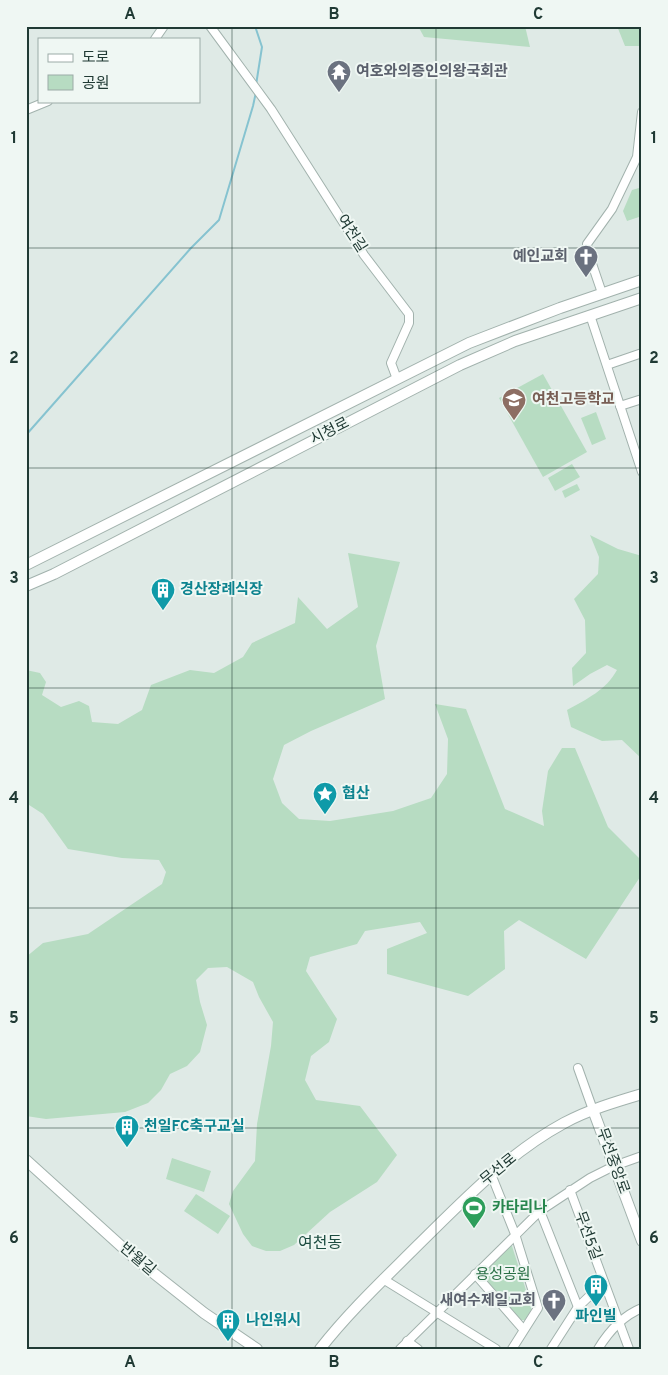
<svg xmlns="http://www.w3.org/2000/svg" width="668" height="1375" font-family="Overpass,'Noto Sans KR',sans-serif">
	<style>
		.green { fill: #b7dcc2 }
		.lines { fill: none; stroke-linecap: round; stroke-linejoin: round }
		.stream { stroke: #86c3d0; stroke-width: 2 }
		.minor-casing { stroke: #a2b2ad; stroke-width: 10 }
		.tertiary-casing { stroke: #a2b2ad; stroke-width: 12 }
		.minor { stroke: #fff; stroke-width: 8 }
		.tertiary { stroke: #fff; stroke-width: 10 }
		.grid { fill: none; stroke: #203a34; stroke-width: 1; stroke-opacity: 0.55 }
		.labels { text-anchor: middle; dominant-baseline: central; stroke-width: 4; stroke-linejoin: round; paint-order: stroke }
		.worship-label { font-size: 15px; font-weight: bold; fill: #5b616d; stroke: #eff7f3; text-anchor: end }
		.street-label { font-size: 15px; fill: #203a34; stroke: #eff7f3 }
		.education-label { font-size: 15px; font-weight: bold; fill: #785e54; stroke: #eff7f3; text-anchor: start }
		.culture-label { font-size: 15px; font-weight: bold; fill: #0d838f; stroke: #eff7f3; text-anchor: start }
		.leisure-label { font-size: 15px; font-weight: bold; fill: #27864d; stroke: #eff7f3; text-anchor: start }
		.park-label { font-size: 15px; fill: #2a7147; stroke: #eff7f3 }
		.neighbourhood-label { font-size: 16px; fill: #1c4c41; stroke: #eff7f3 }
		.neatline { fill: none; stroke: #203a34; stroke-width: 2 }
		.grid-label { font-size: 16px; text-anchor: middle; font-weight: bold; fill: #203a34 }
	</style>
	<rect width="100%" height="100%" fill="#dfeae6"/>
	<!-- green -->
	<g class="green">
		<polygon points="418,26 525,26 530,47 424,37"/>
		<polygon points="617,26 642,26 642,46 625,46"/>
		<polygon points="639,188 642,195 642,216 627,221 623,211 632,190"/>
		<polygon points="543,374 587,452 543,477 499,398"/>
		<polygon points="596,412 606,439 592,445 581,418"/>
		<polygon points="572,464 580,477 555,491 548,478"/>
		<polygon points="577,484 580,490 565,498 562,491"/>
		<path d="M590,535L618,549L642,556V759L622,740L602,741L571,727L567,710C587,699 606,690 617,670L607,665L590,674L573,686L572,668L586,653L585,620L574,599L598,574L599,557Z"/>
		<polygon points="348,553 400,562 376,646 385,699 311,731 284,745 273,779 282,803 299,819 330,821 393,811 431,798 447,774 448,739 435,704 466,709 505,809 544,826 542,811 548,771 562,748 575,748 608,827 642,861 642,874 586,959 519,920 504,931 505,969 468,996 387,974 387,949 427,933 420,922 365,931 357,944 310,957 306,971 337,1019 329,1042 311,1056 305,1080 316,1100 360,1106 397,1155 377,1182 330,1212 294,1245 280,1251 266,1251 252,1246 243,1234 229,1204 233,1191 255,1161 257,1124 271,1046 273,1022 259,997 253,982 227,967 208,968 196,980 200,1002 207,1025 200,1052 187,1066 170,1074 161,1090 148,1103 125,1112 46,1119 26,1116 26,957 43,943 88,934 162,884 166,872 159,860 122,858 68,849 43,814 26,803 26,670 40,673 46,682 42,695 61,707 79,701 89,706 92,722 118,724 142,710 151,685 190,670 214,673 243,657 252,643 295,623 298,597 327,629 358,607"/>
		<polygon points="172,1158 211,1171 204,1192 166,1179"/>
		<polygon points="196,1194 230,1216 218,1234 184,1211"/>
		<polygon points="507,1246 512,1246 531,1306 531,1310 525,1320 519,1320 483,1277 482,1271"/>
	</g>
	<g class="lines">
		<!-- stream -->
		<g class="stream">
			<polyline points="255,26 262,47 256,85"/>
			<polyline points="26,435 191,248 219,220 253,106 256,92"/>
		</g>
		<defs>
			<g id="minor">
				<polyline points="210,26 271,109 364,255 409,314 409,323 391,363 397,379"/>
				<polyline points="155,39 164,26"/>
				<polyline points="26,110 48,101"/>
				<polyline points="602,293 588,252 587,244 612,209 637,157 642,112"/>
				<polyline points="590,315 642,472"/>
				<polyline points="607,365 642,353"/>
				<polyline points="620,406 642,399"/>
				<polyline points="578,1068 593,1110"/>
				<polyline points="491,1174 515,1234 538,1308 512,1349"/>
				<polyline points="570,1190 629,1349"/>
				<polyline points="540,1211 578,1307"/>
				<polyline points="475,1274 523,1329"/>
				<polyline points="383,1279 496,1349"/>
				<polyline points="407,1341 418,1349"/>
				<polyline points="400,1349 540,1211 590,1178 614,1166 642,1156"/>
				<polyline points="551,1349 578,1307 604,1282"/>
				<path d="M598,1349C609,1331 622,1316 642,1308"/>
			</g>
			<g id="tertiary">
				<polyline points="26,565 469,343 560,308 642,280"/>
				<polyline points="26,586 54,574 460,365 515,341 642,298"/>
				<polyline points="593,1110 642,1241"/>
				<polyline points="26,1160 132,1256 204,1313 257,1349"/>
				<path d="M320,1349C349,1312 383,1280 416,1247C462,1202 507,1154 564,1123C588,1110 615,1102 642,1094"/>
			</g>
		</defs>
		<!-- minor casing -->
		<use href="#minor" class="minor-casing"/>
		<!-- tertiary casing -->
		<use href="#tertiary" class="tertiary-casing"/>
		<!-- minor -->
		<use href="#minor" class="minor"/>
		<!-- tertiary -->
		<use href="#tertiary" class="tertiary"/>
	</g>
	<!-- grid -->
	<path class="grid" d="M232,26V1349M436,26V1349M26,248H642M26,468H642M26,688H642M26,908H642M26,1128H642"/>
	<!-- icons -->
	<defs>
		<symbol id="temple-pin" viewBox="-11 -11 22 30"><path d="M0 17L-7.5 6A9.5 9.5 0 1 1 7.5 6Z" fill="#6b7280" stroke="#eff7f3"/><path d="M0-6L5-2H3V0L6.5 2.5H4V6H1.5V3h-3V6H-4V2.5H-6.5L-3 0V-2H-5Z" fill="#fff"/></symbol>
		<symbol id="church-pin" viewBox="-11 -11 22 30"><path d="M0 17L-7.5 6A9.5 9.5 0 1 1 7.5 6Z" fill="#6b7280" stroke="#eff7f3"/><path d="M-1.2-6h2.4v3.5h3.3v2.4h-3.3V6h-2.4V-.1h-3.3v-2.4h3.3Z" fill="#fff"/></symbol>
		<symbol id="school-pin" viewBox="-11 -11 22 30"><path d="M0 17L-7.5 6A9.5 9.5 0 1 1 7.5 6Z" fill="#8d6e63" stroke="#eff7f3"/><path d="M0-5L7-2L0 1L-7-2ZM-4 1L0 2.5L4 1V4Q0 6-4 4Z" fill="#fff"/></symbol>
		<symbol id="building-pin" viewBox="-11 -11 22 30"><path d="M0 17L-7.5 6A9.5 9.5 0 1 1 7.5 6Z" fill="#0f9aa8" stroke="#eff7f3"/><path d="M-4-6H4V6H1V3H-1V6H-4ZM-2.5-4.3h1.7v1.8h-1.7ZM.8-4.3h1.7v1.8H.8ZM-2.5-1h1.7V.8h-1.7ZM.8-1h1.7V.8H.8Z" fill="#fff"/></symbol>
		<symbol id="sight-pin" viewBox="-11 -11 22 30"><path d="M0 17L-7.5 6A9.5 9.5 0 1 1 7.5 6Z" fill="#0f9aa8" stroke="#eff7f3"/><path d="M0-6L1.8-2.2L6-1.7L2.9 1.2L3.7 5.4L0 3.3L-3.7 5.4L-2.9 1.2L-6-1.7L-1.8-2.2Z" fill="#fff"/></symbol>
		<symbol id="stadium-pin" viewBox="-11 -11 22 30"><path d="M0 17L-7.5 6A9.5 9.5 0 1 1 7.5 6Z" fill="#2e9e5b" stroke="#eff7f3"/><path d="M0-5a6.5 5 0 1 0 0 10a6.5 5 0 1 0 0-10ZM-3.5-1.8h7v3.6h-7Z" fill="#fff"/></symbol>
	</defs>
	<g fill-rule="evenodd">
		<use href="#temple-pin" x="325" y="58" width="28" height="38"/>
		<use href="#church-pin" x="572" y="243" width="28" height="38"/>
		<use href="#school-pin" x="500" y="386" width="28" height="38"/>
		<use href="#building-pin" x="149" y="576" width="28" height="38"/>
		<use href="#sight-pin" x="311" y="780" width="28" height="38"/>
		<use href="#building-pin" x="113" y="1113" width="28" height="38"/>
		<use href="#stadium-pin" x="460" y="1194" width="28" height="38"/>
		<use href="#building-pin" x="582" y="1272" width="28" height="38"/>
		<use href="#church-pin" x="540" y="1287" width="28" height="38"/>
		<use href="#building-pin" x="214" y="1307" width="28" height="38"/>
	</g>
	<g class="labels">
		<!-- worship labels -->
		<g class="worship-label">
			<text x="356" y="72" text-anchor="start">여호와의증인의왕국회관</text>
			<text x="568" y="257">예인교회</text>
			<text x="536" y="1301">새여수제일교회</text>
		</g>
		<!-- street labels -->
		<g class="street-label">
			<text transform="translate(351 234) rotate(57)">여천길</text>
			<text transform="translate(330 432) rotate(-27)">시청로</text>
			<text transform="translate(612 1161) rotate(70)">무선중앙로</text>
			<text transform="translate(499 1170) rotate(-39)">무선로</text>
			<text transform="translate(587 1236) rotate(70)">무선5길</text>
			<text transform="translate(137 1260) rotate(40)">반월길</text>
		</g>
		<!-- education labels -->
		<g class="education-label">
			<text x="532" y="400">여천고등학교</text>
		</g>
		<!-- culture labels -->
		<g class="culture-label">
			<text x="180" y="590">경산장례식장</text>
			<text x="342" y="794">협산</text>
			<text x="144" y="1127">천일FC축구교실</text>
			<text x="596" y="1317" text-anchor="middle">파인빌</text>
			<text x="246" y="1321">나인워시</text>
		</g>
		<!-- leisure labels -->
		<g class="leisure-label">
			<text x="492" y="1208">카타리나</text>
		</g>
		<!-- park labels -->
		<g class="park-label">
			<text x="503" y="1275">용성공원</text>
		</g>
		<!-- neighbourhood labels -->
		<g class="neighbourhood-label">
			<text x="320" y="1244">여천동</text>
		</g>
	</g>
	<!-- border -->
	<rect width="668" height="1375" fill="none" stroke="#eff7f3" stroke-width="55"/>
	<!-- legend -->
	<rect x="38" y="38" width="162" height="65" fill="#eff7f3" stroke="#9caba7"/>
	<rect x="48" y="54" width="25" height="8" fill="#ffffff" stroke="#9caba7"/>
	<text x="82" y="62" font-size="15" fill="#203a34">도로</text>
	<rect x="48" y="75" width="25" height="15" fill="#b7dcc2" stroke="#9caba7"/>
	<text x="82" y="88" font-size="15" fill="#203a34">공원</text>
	<rect x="28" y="28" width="612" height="1320" class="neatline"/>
	<g class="grid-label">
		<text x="130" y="19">A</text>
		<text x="334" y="19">B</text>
		<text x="538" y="19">C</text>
		<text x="14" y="143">1</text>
		<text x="654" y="143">1</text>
		<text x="14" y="363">2</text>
		<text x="654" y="363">2</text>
		<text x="14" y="583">3</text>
		<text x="654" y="583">3</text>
		<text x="14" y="803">4</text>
		<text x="654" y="803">4</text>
		<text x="14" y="1023">5</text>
		<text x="654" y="1023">5</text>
		<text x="14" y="1243">6</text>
		<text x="654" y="1243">6</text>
		<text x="130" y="1367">A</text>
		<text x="334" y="1367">B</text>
		<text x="538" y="1367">C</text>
	</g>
</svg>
